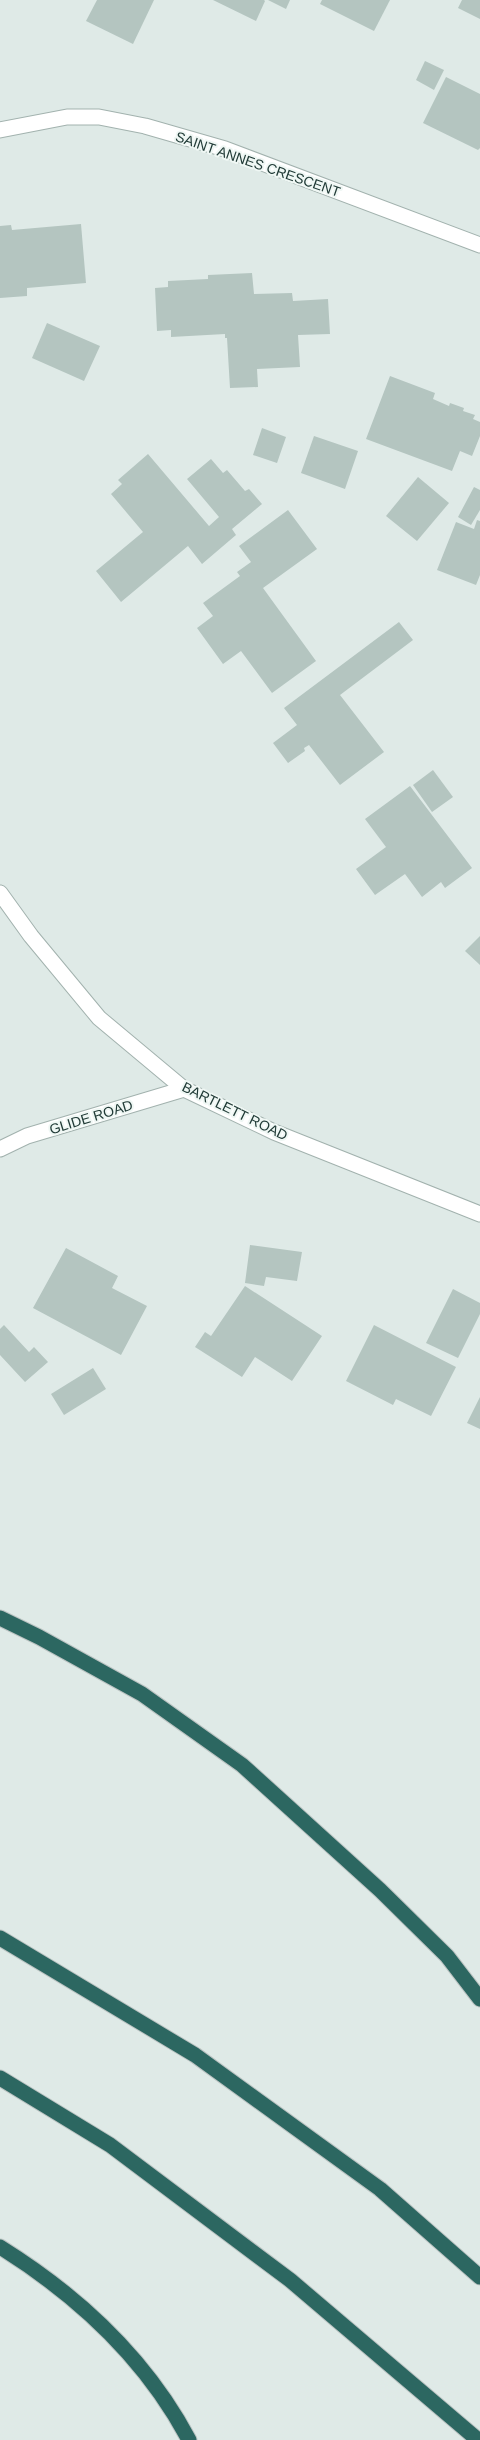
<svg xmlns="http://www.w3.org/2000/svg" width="480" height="2440" font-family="Arial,sans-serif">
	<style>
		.building { fill: #b4c5c0 }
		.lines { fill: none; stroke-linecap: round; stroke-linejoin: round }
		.street-casing { stroke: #a2b2ae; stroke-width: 17 }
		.highway-casing { stroke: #bcc4c3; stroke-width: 17 }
		.street { stroke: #fff; stroke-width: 15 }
		.highway { stroke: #2c6761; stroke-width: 15 }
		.labels { text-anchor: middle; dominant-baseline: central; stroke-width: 4; stroke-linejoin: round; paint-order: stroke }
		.street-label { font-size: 14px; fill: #203a36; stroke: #eff7f4 }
	</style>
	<rect width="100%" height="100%" fill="#dfeae7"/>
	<!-- building -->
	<g class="building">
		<polygon points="97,0 154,0 133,44 86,21"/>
		<polygon points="213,0 264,0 265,1 256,21"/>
		<polygon points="268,0 290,0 286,9"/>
		<polygon points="322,0 390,0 374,31 320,4"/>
		<polygon points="462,0 480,0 480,19 458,8"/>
		<polygon points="425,61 444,70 434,90 416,80"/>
		<polygon points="446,77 480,94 480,148 478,150 423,123"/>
		<polygon points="81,224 86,283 27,288 27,296 0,298 0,226 11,225 12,230"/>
		<polygon points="252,273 254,294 292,293 293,301 328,299 330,334 298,335 300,367 257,369 258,387 230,388 227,338 225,338 225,334 171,337 171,330 157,331 155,288 168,287 168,281 208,279 208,275"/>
		<polygon points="47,323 100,346 84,381 32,358"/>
		<polygon points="390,376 435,393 433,399 449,406 450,403 464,408 463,411 475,415 473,419 480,422 480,436 472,456 460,451 452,471 366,439"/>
		<polygon points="262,428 286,437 277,463 253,455"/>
		<polygon points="314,436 358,451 345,489 301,473"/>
		<polygon points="148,454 209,526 219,517 187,479 211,459 223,473 227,470 245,491 249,489 262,504 232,529 236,535 202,564 188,546 121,602 96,571 143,532 111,494 122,484 118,480"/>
		<polygon points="418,477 449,503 417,541 386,516"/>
		<polygon points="474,487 480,490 480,510 471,525 458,517"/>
		<polygon points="288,510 317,549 263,588 316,661 272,693 241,651 223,664 197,628 213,616 203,603 240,576 237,572 251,562 239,546"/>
		<polygon points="477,520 480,521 480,575 476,585 437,570 456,522 474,529"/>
		<polygon points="399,622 413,640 340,695 384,752 340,785 309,745 304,748 305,751 288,763 273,743 297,725 284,708"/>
		<polygon points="433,770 453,797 432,812 413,785"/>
		<polygon points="410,786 472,868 445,888 441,882 422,897 405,874 375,895 356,869 386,847 365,819"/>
		<polygon points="480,936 480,965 465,951"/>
		<polygon points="250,1245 302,1252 297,1281 266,1277 264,1286 245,1283"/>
		<polygon points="66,1248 118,1276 112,1288 147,1306 121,1355 33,1308"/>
		<polygon points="245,1286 322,1336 292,1381 255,1357 242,1377 195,1347 205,1332 211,1336"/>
		<polygon points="453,1289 480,1303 480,1314 458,1358 426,1343"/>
		<polygon points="4,1325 29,1352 34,1347 48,1362 25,1382 0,1355 0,1329"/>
		<polygon points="374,1325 456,1367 431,1416 396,1399 393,1405 346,1381"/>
		<polygon points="93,1368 106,1389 64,1415 51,1394"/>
		<polygon points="480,1397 480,1429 467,1423"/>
	</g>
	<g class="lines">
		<defs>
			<g id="street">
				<polyline points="0,130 67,117 99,117 145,126 225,149 480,245"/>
				<polyline points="0,893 31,936 99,1018 184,1089 274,1132 480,1214"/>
				<polyline points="0,1149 27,1136 184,1089"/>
			</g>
			<g id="highway">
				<polyline points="0,1618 39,1637 142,1694 242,1765 380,1890 447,1956 480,1999"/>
				<polyline points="0,1938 195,2055 380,2189 480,2277"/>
				<polyline points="0,2078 110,2145 290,2280 478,2440"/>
				<path d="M0,2247C77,2295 146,2359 189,2440"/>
			</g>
		</defs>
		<!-- street casing -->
		<use href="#street" class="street-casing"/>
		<!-- highway casing -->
		<use href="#highway" class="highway-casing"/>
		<!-- street -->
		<use href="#street" class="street"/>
		<!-- highway -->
		<use href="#highway" class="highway"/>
	</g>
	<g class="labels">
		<!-- street labels -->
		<g class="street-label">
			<text transform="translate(258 164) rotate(19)">SAINT ANNES CRESCENT</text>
			<text transform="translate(235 1111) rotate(26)">BARTLETT ROAD</text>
			<text transform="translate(91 1117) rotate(-17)">GLIDE ROAD</text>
		</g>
	</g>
</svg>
